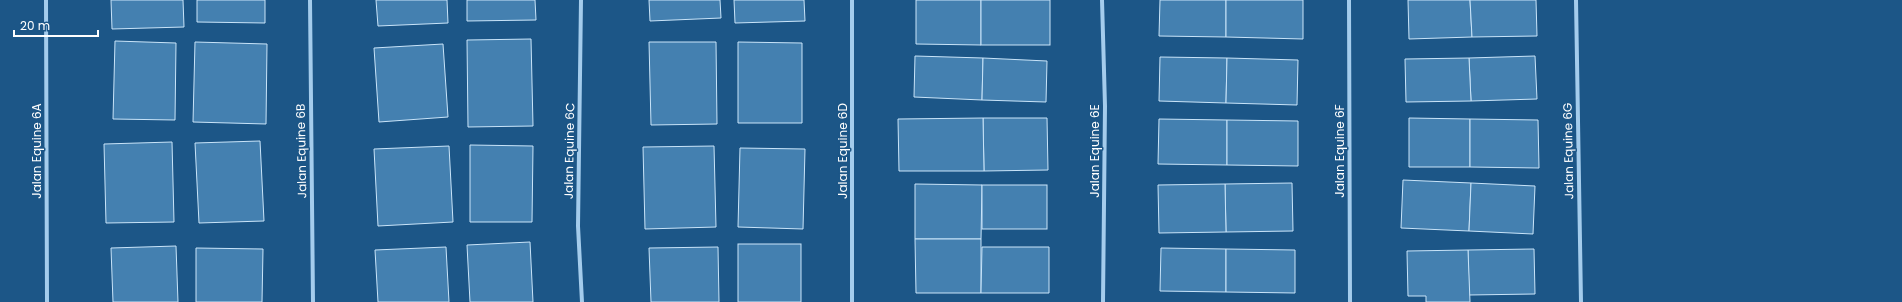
<svg xmlns="http://www.w3.org/2000/svg" width="1902" height="302" font-family="Poppins,sans-serif">
	<style>
		.building { fill: #4480b0; stroke: #c9e4f9 }
		.lines { fill: none; stroke-linecap: round; stroke-linejoin: round }
		.minor { stroke: #a4ccec; stroke-width: 4 }
		.labels { text-anchor: middle; dominant-baseline: central; stroke-width: 3; stroke-linejoin: round; paint-order: stroke }
		.street-label { font-size: 12px; fill: #fff; stroke: #1c5687 }
	</style>
	<rect width="100%" height="100%" fill="#1c5687"/>
	<!-- building -->
	<g class="building">
		<polygon points="111,0 183,0 184,27 112,29"/>
		<polygon points="197,0 265,0 265,23 197,22"/>
		<polygon points="376,0 447,0 448,23 378,26"/>
		<polygon points="467,0 535,0 536,20 467,21"/>
		<polygon points="649,0 720,0 721,18 650,21"/>
		<polygon points="734,0 804,0 805,21 735,23"/>
		<polygon points="916,0 981,0 981,45 916,44"/>
		<rect x="981" y="0" width="69" height="45"/>
		<polygon points="1160,0 1226,0 1226,37 1159,36"/>
		<polygon points="1226,0 1303,0 1303,39 1226,37"/>
		<polygon points="1408,0 1470,0 1472,37 1409,39"/>
		<polygon points="1470,0 1536,0 1537,36 1472,37"/>
		<polygon points="531,39 533,126 468,127 467,40"/>
		<polygon points="115,41 176,43 175,120 113,119"/>
		<polygon points="195,42 267,44 266,124 193,122"/>
		<polygon points="649,42 716,42 717,124 651,125"/>
		<polygon points="738,42 802,43 802,123 738,123"/>
		<polygon points="443,44 448,117 379,122 374,48"/>
		<polygon points="915,56 983,58 982,100 914,97"/>
		<polygon points="1535,56 1537,99 1471,101 1469,58"/>
		<polygon points="1160,57 1227,58 1226,103 1159,101"/>
		<polygon points="983,58 1047,61 1046,102 982,100"/>
		<polygon points="1227,58 1298,60 1297,105 1226,103"/>
		<polygon points="1469,58 1471,101 1406,102 1405,59"/>
		<polygon points="983,118 1047,118 1048,170 984,171"/>
		<polygon points="983,118 984,171 899,171 898,119"/>
		<polygon points="1409,118 1470,119 1470,167 1409,167"/>
		<polygon points="1159,119 1227,120 1227,165 1158,164"/>
		<polygon points="1470,119 1538,120 1539,168 1470,167"/>
		<polygon points="1227,120 1298,121 1298,166 1227,165"/>
		<polygon points="260,141 264,221 199,223 195,143"/>
		<polygon points="172,142 174,222 106,223 104,144"/>
		<polygon points="470,145 533,146 532,222 470,222"/>
		<polygon points="449,146 453,222 378,226 374,149"/>
		<polygon points="714,146 716,227 645,229 643,147"/>
		<polygon points="740,148 805,149 803,229 738,227"/>
		<polygon points="1403,180 1471,183 1469,231 1401,228"/>
		<polygon points="1292,183 1293,231 1226,232 1225,184"/>
		<polygon points="1471,183 1535,186 1533,234 1469,231"/>
		<polygon points="915,184 982,185 981,239 915,239"/>
		<polygon points="1225,184 1226,232 1159,233 1158,185"/>
		<rect x="982" y="185" width="65" height="44"/>
		<polygon points="915,239 981,239 981,293 916,293"/>
		<polygon points="530,242 533,302 470,302 467,245"/>
		<rect x="738" y="244" width="63" height="58"/>
		<polygon points="176,246 178,302 113,302 111,248"/>
		<polygon points="446,247 449,302 378,302 375,250"/>
		<polygon points="718,247 719,302 651,302 649,248"/>
		<polygon points="982,247 1049,247 1049,293 981,293"/>
		<polygon points="196,248 263,249 262,302 196,302"/>
		<polygon points="1161,248 1226,249 1226,292 1160,291"/>
		<polygon points="1226,249 1295,250 1295,293 1226,292"/>
		<polygon points="1534,249 1535,294 1469,295 1468,250"/>
		<polygon points="1468,250 1470,302 1426,302 1426,296 1408,296 1407,251"/>
	</g>
	<g class="lines">
		<!-- minor -->
		<g class="minor">
			<polyline points="46,0 47,302"/>
			<polyline points="310,0 313,302"/>
			<polyline points="581,0 578,226 582,302"/>
			<polyline points="852,0 852,302"/>
			<polyline points="1102,0 1105,106 1103,302"/>
			<polyline points="1349,0 1350,302"/>
			<polyline points="1576,0 1581,302"/>
		</g>
	</g>
	<g class="labels">
		<!-- street labels -->
		<g class="street-label">
			<text transform="translate(36 151) rotate(-90)">Jalan Equine 6A</text>
			<text transform="translate(301 151) rotate(-91)">Jalan Equine 6B</text>
			<text transform="translate(569 151) rotate(-89)">Jalan Equine 6C</text>
			<text transform="translate(842 151) rotate(-90)">Jalan Equine 6D</text>
			<text transform="translate(1094 151) rotate(-90)">Jalan Equine 6E</text>
			<text transform="translate(1339 151) rotate(-90)">Jalan Equine 6F</text>
			<text transform="translate(1568 151) rotate(-91)">Jalan Equine 6G</text>
		</g>
	</g>
	<!-- scale -->
	<path d="M14 30v6h84v-6" fill="none" stroke="#ffffff" stroke-width="2"/>
	<text x="20" y="30" font-size="12" fill="#ffffff" stroke="#1c5687" stroke-width="3" paint-order="stroke">20 m</text>
</svg>
